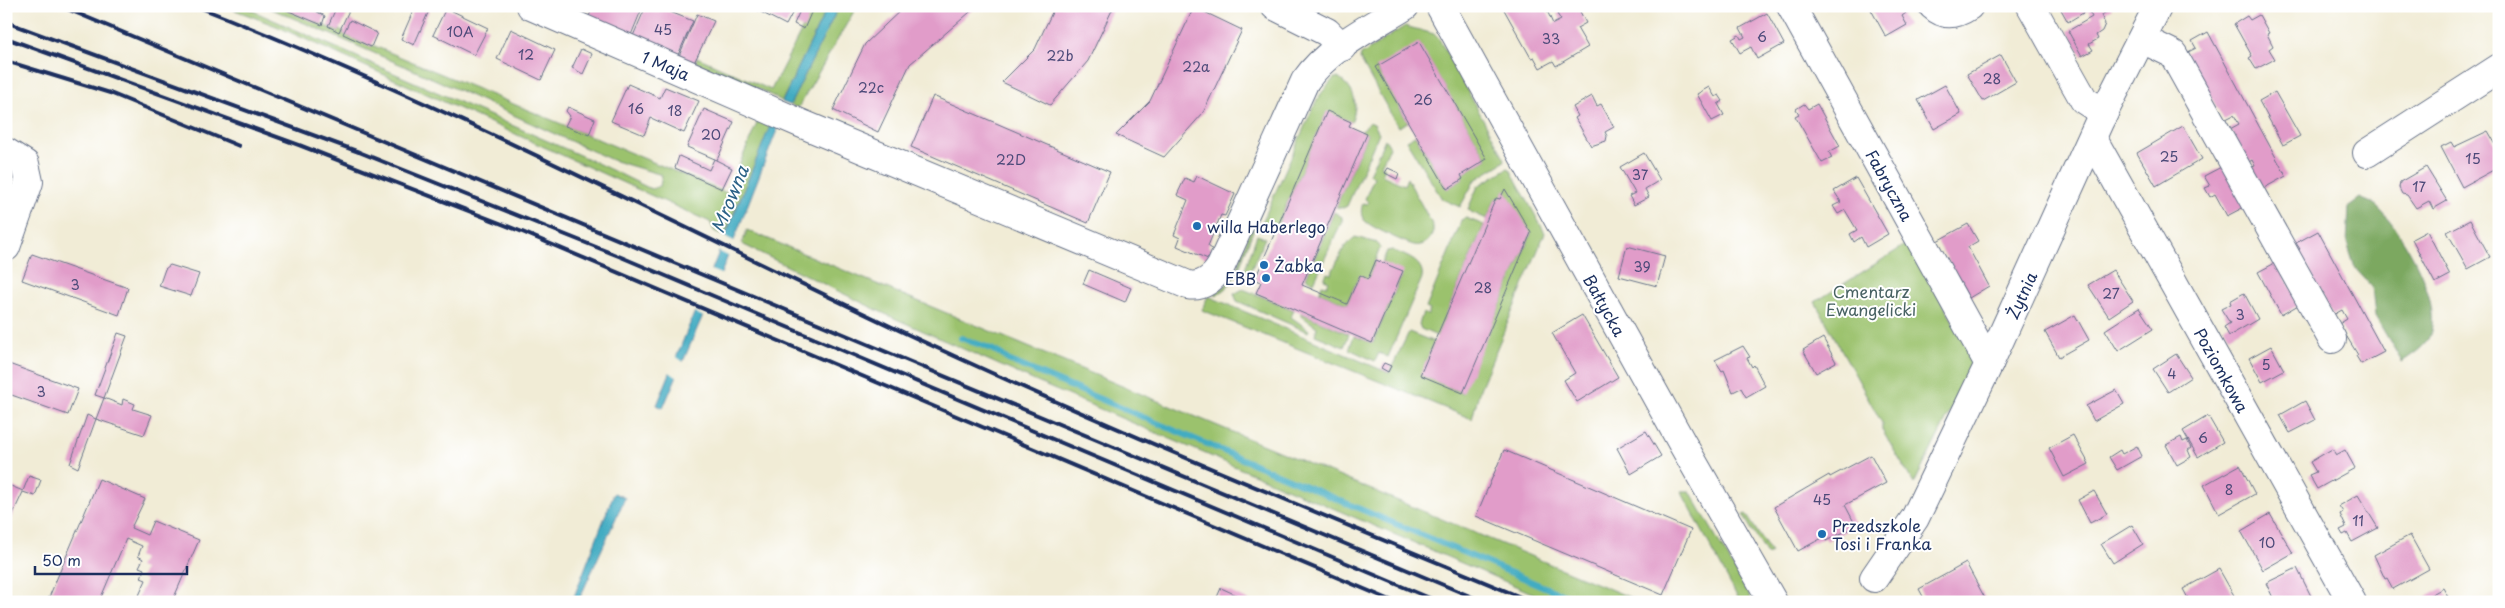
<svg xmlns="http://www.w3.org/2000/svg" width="2505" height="608" font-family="'Playpen Sans',sans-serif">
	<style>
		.green { fill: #9bc26d; stroke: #5b7866 }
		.forest { fill: #7ca860; stroke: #4c6c5f }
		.water { fill: #43acc2; stroke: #2f6e90 }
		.pier { fill: #f1ecd6 }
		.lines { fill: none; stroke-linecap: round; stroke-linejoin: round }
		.stream { stroke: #43acc2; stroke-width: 6 }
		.building { fill: #e19cc9 }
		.minor-casing { stroke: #667188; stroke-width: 30 }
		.minor { stroke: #fff; stroke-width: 28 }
		.rail { stroke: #1b2f5e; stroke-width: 4 }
		.poi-dot { fill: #1f6fb2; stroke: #fff; stroke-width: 2 }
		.labels { text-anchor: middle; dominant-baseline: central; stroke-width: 4; stroke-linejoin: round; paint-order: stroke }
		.number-label { font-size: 14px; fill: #4c4a79 }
		.street-label { font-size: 16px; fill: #1b2f5e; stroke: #fff }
		.poi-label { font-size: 16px; fill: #1b2f5e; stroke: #fff; text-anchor: start }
		.park-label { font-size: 16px; fill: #486263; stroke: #fff }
		.water-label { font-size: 18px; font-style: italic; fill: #2b6186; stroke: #fff }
	</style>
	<rect width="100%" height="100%" fill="#fff"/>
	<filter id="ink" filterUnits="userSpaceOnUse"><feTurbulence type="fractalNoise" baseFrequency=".02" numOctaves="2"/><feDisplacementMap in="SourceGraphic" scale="10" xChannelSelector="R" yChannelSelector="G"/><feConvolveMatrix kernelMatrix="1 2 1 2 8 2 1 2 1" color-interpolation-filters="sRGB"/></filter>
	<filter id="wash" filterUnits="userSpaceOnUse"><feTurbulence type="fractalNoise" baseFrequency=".0096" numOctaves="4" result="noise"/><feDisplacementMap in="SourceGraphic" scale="20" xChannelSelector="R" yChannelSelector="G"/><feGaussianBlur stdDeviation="1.12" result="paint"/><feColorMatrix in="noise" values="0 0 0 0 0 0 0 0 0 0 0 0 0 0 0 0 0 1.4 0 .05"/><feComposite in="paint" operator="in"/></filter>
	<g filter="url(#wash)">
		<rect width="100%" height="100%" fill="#f1ecd6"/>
		<!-- green -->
		<g class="green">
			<polygon points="225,6 242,6 253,11 593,161 651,189 660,186 662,175 612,160 434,79 265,6 277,6 339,32 340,30 344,32 343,34 371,47 372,45 727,193 758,121 751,117 755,115 772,122 724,236 714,231 710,222 276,26"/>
			<polygon points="814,6 828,6 782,101 763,91 695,62 697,57 771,90"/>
			<polygon points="839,6 857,6 798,108 790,105"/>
			<polygon points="1405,26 1434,34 1439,39 1505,159 1504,162 1475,180 1460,207 1442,199 1406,140 1415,135 1447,189 1463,179 1461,175 1487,159 1419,43 1376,68 1408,122 1398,127 1360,59 1361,55"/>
			<path d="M1327,78C1296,115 1269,190 1251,236C1239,264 1242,277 1216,296L1214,295L1229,282L1237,270L1250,229L1310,93L1315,86Z"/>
			<path d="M1334,78H1338C1355,89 1359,104 1351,122L1327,112L1275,231L1261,225L1311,112L1320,95Z"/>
			<polygon points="1369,122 1374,124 1379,133 1347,206 1343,208 1336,207 1367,134 1361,132"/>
			<path d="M1385,139L1390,147L1381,165L1385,167L1382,175L1404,185L1407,178L1433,226V234C1429,241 1423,247 1414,245C1405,243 1371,227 1365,221C1360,216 1361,209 1363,203L1367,204L1368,202L1365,199L1374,177L1369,174Z"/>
			<polygon points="1508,168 1510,169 1545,233 1480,389 1472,419 1202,310 1208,296 1389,373 1409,332 1434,342 1421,375 1462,393 1531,234 1505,190 1500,199 1496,198 1487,219 1471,212 1468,209 1478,186"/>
			<polygon points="1334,212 1342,217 1342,221 1314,282 1306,278"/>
			<polygon points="1466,218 1484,225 1437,336 1421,329 1419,324 1423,313 1428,315 1430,310 1426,308 1462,220"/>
			<polygon points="747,230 1641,602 1553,602 1046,386 885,314 742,244"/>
			<polygon points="1257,235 1265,238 1247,279 1243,274"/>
			<polygon points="1355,237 1377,243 1380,248 1368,279 1359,276 1347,304 1319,292 1322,285 1327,286 1329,281 1324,279 1327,273 1331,274 1345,246"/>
			<polygon points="1910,242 1973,358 1972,368 1914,484 1882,430 1882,423 1815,302"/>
			<path d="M1392,250C1405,256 1425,261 1422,278L1388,357L1379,353L1375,361L1349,349L1354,336L1373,343L1403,272L1382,263L1387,251Z"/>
			<polygon points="1243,289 1294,310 1291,317 1309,330 1308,332 1237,301 1234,294"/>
			<polygon points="1301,313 1349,334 1344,347 1315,335 1317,327 1300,315"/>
			<polygon points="1681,491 1690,491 1753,602 1740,602"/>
			<polygon points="1746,514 1771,553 1767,555 1743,515"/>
		</g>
		<!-- forest -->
		<path class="forest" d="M2360,198C2366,201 2374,203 2378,207C2403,232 2446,305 2428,339C2424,348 2410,356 2402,362L2375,316L2372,287L2355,268L2347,243L2349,206Z"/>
		<!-- water -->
		<g class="water">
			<polygon points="828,6 839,6 790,105 782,102"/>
			<polygon points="772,121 779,125 722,271 663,408 657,405"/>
			<polygon points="614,493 625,498 578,602 572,602"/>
		</g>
		<!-- pier -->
		<g class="pier">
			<polygon points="722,235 736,242 730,257 716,250"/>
			<polygon points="708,269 723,275 704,317 692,311"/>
			<polygon points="674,355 685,363 678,378 668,371"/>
		</g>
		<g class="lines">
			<!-- stream -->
			<path class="stream" d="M961,338C978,345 994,347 1008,360L1580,602"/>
		</g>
		<g id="blocks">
			<!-- building -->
			<g class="building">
				<polygon points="277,6 306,6 325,16 322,25"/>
				<polygon points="337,6 351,6 339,32 328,26"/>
				<polygon points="408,6 431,6 414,45 401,39 414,9"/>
				<polygon points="594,6 643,6 631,35 589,16"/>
				<polygon points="646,6 655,6 693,21 678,55 633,36"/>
				<polygon points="749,6 792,6 795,8 786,25"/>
				<polygon points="802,6 814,6 804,29 794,24"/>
				<polygon points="905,6 977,6 910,64 878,132 833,110 865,44"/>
				<polygon points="1055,6 1114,6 1088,61 1050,105 1002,82 1035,49"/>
				<polygon points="1502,6 1545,6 1553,24 1561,20 1557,14 1570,6 1577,6 1586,23 1577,28 1588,47 1556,66 1553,61 1540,68 1534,57 1531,58"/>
				<polygon points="1869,6 1902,6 1906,13 1902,16 1907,25 1886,37"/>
				<polygon points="2059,6 2110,6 2112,9 2101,15 2105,24 2102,31 2096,35 2098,39 2089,44 2093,50 2082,56 2068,31 2092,17 2088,10 2068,22"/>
				<polygon points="1194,7 1242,30 1203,113 1164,157 1116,135 1150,101"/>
				<polygon points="446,8 488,28 474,55 433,35"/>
				<polygon points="1767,13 1784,44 1757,59 1751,47 1740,53 1732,39 1739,35 1741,39 1745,37 1740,28"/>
				<polygon points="697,14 714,21 694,63 679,56"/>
				<polygon points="2259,15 2269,33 2267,34 2273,46 2269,49 2275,59 2256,69 2249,58 2252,56 2234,24 2247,16 2250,20"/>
				<polygon points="350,20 377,33 371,47 343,34"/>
				<polygon points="511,29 555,50 541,80 497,59"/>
				<polygon points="2208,32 2286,176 2264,188 2252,167 2255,166 2252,160 2249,162 2230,129 2239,124 2234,115 2224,120 2186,53 2196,48 2192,41"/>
				<polygon points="1419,42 1487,159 1461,175 1463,179 1447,189 1376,67"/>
				<polygon points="581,49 592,54 583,74 572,68"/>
				<polygon points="2001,55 2016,82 1983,101 1967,74"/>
				<polygon points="628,84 660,98 665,87 699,101 684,133 651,118 644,135 611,121"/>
				<polygon points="1945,85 1961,114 1934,129 1918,100"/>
				<polygon points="1709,87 1715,97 1719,95 1723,101 1718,104 1724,115 1712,121 1697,94"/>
				<polygon points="2275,92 2300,136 2283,145 2259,101"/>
				<polygon points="933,96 1110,172 1088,223 911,147"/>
				<polygon points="1592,96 1597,106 1601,104 1614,127 1605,132 1607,136 1606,141 1591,146 1575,118 1578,116 1573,107"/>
				<polygon points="1804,104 1808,109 1817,104 1840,146 1829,152 1832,158 1822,163 1795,116 1799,114 1796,109"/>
				<polygon points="568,107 595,119 589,135 565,126 570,116 566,111"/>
				<polygon points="704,109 734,122 717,160 687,147"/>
				<polygon points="1327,111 1351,122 1349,126 1367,134 1302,285 1347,304 1360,275 1368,279 1376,260 1403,271 1372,343 1256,293 1261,282 1255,279"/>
				<polygon points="2183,126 2202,159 2156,186 2137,153"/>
				<polygon points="2488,131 2499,150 2499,167 2462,187 2441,147 2451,142 2454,147"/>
				<polygon points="1644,153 1660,180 1645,189 1649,197 1634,205 1629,196 1635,193 1620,167"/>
				<polygon points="679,156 709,170 714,159 732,168 722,189 675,168"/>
				<polygon points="2223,166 2246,206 2227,216 2215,194 2210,197 2205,188 2210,186 2204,176"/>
				<polygon points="2426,167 2447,201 2433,209 2429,201 2416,208 2407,195 2402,194 2399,188 2400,182"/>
				<polygon points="1388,168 1399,173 1397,179 1385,173"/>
				<polygon points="1197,176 1235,194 1225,216 1221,215 1208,246 1212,249 1208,259 1177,246 1180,238 1174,235 1188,200 1177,195 1185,178 1194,182"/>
				<polygon points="1856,178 1888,234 1866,247 1861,237 1854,242 1850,234 1857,230 1845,210 1838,214 1833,206 1841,202 1834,191"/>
				<polygon points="1505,189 1531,233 1463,393 1420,375 1496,198 1500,199"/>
				<polygon points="2470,220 2490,257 2468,269 2447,232"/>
				<polygon points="1968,224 1978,241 1968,247 1989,286 1969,298 1937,241"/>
				<polygon points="2318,231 2384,352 2361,364 2356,356 2358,355 2339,324 2347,319 2342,310 2333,315 2298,250 2300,249 2296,243"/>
				<polygon points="2427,231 2450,275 2435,283 2412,239"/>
				<polygon points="1627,246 1665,256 1657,286 1619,276"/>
				<polygon points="32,254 128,288 119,315 22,280"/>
				<polygon points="2277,262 2300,304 2281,315 2258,272"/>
				<polygon points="170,265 199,274 191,296 159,286 165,269"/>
				<polygon points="1089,270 1131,288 1125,302 1083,284"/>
				<polygon points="2113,270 2133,301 2109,317 2088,285"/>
				<polygon points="2244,293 2258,319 2229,336 2224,327 2230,323 2221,309 2231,304 2230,301"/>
				<polygon points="2139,308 2153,329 2118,351 2105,330"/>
				<polygon points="1582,315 1618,377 1577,402 1564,380 1575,373 1552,333"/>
				<polygon points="2075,315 2089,340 2059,357 2045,332"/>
				<polygon points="118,333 127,336 104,398 95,395"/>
				<polygon points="1823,338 1836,362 1816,373 1803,350"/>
				<polygon points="1743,346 1750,357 1747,358 1752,367 1754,365 1765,386 1746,397 1741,388 1733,392 1724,370 1722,371 1715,360"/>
				<polygon points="2271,346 2284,370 2262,382 2249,358"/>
				<polygon points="2176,354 2191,377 2168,392 2153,369"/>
				<polygon points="6,363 78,389 68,415 6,393"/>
				<polygon points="1384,363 1391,366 1388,372 1381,368"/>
				<polygon points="2116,390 2124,404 2094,421 2086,406"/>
				<polygon points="104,398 122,405 123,399 135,404 133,409 152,415 144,435 96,419 78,468 70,464 87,415 96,419"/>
				<polygon points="2305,401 2315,420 2290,433 2280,415"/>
				<polygon points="2208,416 2223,442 2198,457 2183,431"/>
				<polygon points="1646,431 1661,456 1631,474 1617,448"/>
				<polygon points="2073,435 2089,464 2064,477 2049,448"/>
				<polygon points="2181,437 2183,442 2187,440 2191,448 2188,450 2191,457 2177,465 2166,445"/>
				<polygon points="2137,446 2142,456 2117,470 2109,457 2120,450 2122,454"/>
				<polygon points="2332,449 2336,455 2345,450 2355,468 2317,489 2309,475 2316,472 2310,462"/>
				<polygon points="1504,450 1691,530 1663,595 1476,516"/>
				<polygon points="1871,455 1886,483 1845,505 1856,526 1826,541 1824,537 1798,551 1774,507 1829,475 1830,477"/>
				<polygon points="2240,465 2255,494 2219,514 2204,485"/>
				<polygon points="29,476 41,480 35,496 23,492 6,529 6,484 23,491"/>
				<polygon points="99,479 145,499 131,528 147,535 153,521 199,540 172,602 136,602 146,580 141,578 144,569 139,567 143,559 138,556 142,546 126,539 99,602 47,602"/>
				<polygon points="2094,491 2107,514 2090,523 2078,500"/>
				<polygon points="2358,495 2378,528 2352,542 2347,533 2343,535 2340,530 2346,527 2340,514 2343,512 2339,506"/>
				<polygon points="2270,514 2293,553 2263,570 2241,531"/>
				<polygon points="2132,525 2143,544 2113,563 2101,544"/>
				<polygon points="2410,535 2429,569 2393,589 2387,578 2385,579 2374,555"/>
				<polygon points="1966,563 1987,602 1926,602 1919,589"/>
				<polygon points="2297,568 2314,602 2275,602 2266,583"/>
				<polygon points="2219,569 2236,599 2231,602 2190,602 2183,589"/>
				<polygon points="1221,588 1252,602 1215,602"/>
				<polygon points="2443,588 2451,602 2418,602"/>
			</g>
		</g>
	</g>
	<g filter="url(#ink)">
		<use href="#blocks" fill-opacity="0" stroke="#667188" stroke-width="1"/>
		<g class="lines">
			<defs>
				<g id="minor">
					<path d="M531,6L800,123L1188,285C1202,288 1214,278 1221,266L1305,81C1328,48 1371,27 1405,6"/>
					<polyline points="1275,6 1327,32 1342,47"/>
					<polyline points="1440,6 1682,443 1773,602"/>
					<polyline points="1791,6 1989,364"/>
					<path d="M1933,6C1945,17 1957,14 1969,6"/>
					<polyline points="2031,6 2084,100 2104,113"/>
					<polyline points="2142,39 2173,54 2332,339"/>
					<polyline points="2093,139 2352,602"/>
					<polyline points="6,152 25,164 29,182 6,247"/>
					<polyline points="2367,153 2499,68"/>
					<polyline points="1874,578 1915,518 1989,364 2099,122 2158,6"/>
				</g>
			</defs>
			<!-- minor casing -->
			<use href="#minor" class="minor-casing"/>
			<!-- minor -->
			<use href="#minor" class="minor"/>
			<!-- rail -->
			<g class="rail">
				<polyline points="60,6 1484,602"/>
				<path d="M196,6C434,99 660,217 890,326C1101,426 1317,512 1532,602"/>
				<polyline points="6,22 359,152 621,257 1439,602"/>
				<polyline points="6,38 299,145 520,231 1395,602"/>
				<polyline points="6,61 110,93 239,146"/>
			</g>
		</g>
	</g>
	<!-- markers -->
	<g class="poi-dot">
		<circle cx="1197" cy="226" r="5"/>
		<circle cx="1264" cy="265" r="5"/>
		<circle cx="1266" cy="278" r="5"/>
		<circle cx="1822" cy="534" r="5"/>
	</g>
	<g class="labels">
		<!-- number labels -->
		<g class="number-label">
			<text x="663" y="29">45</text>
			<text x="460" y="31">10A</text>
			<text x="1762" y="36">6</text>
			<text x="1551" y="38">33</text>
			<text x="526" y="54">12</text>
			<text x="1060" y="55">22b</text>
			<text x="1196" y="66">22a</text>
			<text x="1992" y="78">28</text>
			<text x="871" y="87">22c</text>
			<text x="1423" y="99">26</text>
			<text x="636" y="108">16</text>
			<text x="675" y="110">18</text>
			<text x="711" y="134">20</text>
			<text x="2169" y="156">25</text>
			<text x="2473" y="158">15</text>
			<text x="1011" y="159">22D</text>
			<text x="1640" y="174">37</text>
			<text x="2419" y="186">17</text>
			<text x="1642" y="266">39</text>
			<text x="75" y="284">3</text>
			<text x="1483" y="287">28</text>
			<text x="2111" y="293">27</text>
			<text x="2240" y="314">3</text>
			<text x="2266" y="364">5</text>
			<text x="2172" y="373">4</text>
			<text x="41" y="391">3</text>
			<text x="2203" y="437">6</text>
			<text x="2229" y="489">8</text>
			<text x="1822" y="499">45</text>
			<text x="2358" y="520">11</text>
			<text x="2267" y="542">10</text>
		</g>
		<!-- street labels -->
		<g class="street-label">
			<text transform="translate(666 65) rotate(23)">1 Maja</text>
			<text transform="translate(1890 185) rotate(61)">Fabryczna</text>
			<text transform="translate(2021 295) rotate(-65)">Żytnia</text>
			<text transform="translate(1605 305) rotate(61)">Bałtycka</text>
			<text transform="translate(2222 370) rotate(61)">Poziomkowa</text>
		</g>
		<!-- poi labels -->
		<g class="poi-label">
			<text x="1207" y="226">willa Haberlego</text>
			<text x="1274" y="265">Żabka</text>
			<text x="1256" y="278" text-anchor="end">EBB</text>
			<text x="1832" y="525">Przedszkole<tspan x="1832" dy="18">Tosi i Franka</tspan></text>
		</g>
		<!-- park labels -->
		<g class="park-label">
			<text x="1871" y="291">Cmentarz<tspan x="1871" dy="18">Ewangelicki</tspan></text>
		</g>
		<!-- water labels -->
		<g class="water-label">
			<text transform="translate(729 199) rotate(-68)">Mrowna</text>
		</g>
	</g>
	<!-- margin -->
	<rect width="2505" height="608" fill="none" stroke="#fff" stroke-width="25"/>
	<!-- scale -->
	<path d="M35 566v8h152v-8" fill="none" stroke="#1b2f5e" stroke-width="2.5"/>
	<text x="42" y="566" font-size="15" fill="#1b2f5e" stroke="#ffffff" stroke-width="4" paint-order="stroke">50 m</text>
</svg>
